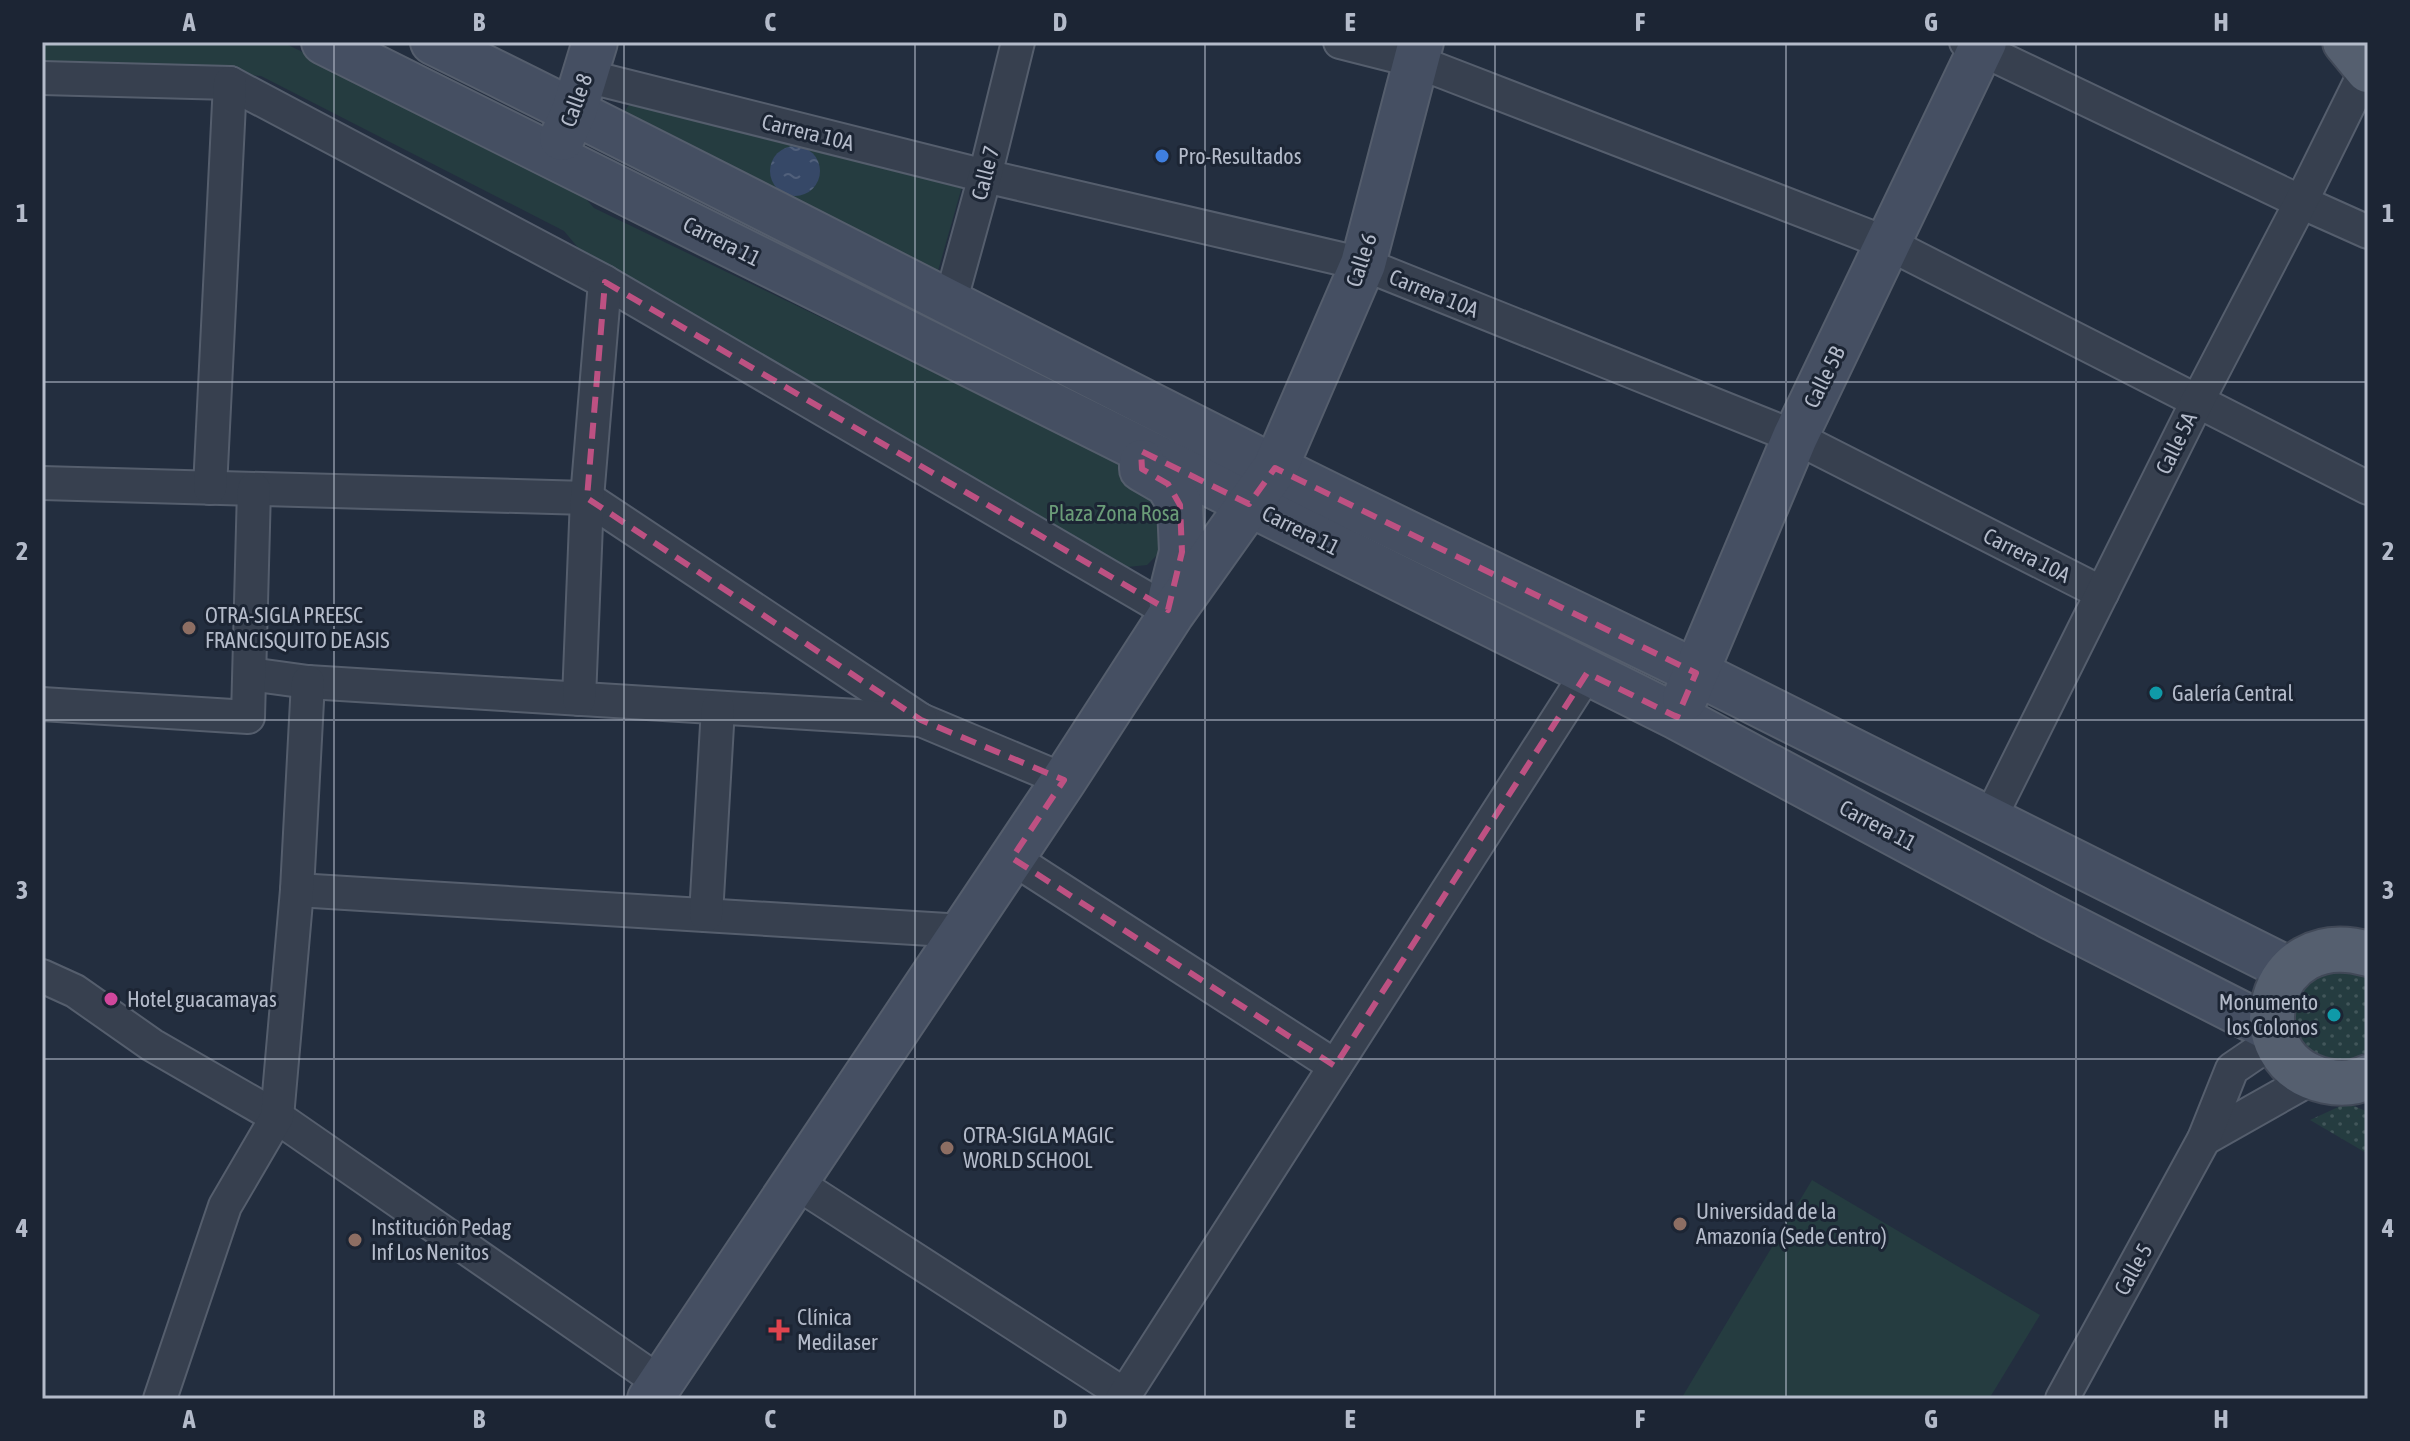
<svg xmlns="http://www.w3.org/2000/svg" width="2410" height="1441" font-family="'Asap Condensed',sans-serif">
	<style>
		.grass { fill: url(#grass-dots) }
		.green { fill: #253c40 }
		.water { fill: url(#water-ripples) }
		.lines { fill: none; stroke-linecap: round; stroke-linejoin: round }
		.street-casing { stroke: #555e6d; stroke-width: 36 }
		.secondary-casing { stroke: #555e6d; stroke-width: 48 }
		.primary-casing { stroke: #414958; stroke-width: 48 }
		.street { stroke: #37404f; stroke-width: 32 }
		.secondary { stroke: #454f62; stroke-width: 44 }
		.primary { stroke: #555f6f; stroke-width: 44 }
		.marked { fill: none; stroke: #bd5182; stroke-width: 6; stroke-dasharray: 16 10; stroke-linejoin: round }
		.grid { fill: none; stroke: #b4bbca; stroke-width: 2; stroke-opacity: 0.55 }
		.shop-dot { fill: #3f7fe0; stroke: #1c2534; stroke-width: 3 }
		.education-dot { fill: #8d6e63; stroke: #1c2534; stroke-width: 3 }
		.culture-dot { fill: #0f9aa8; stroke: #1c2534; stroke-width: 3 }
		.hotel-dot { fill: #d1479c; stroke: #1c2534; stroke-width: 3 }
		.health-dot { fill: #e0444e; stroke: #1c2534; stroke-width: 3 }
		.labels { text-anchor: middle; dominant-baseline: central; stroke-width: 6; stroke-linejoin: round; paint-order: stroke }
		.street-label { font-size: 22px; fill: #b4bbca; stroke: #1c2534 }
		.poi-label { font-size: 22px; fill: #b4bbca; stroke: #1c2534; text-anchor: start }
		.park-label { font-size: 22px; fill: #6a9c78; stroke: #1c2534 }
		.neatline { fill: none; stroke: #b4bbca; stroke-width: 3 }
		.grid-label { font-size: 26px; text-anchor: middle; font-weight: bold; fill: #b4bbca }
	</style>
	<defs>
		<pattern id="grass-dots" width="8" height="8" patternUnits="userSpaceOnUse" patternTransform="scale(2)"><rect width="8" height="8" fill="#253c40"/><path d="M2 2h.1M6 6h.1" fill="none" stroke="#42565a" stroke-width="1.8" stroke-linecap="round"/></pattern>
		<pattern id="water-ripples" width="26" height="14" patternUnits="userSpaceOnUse" patternTransform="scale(2)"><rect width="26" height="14" fill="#364867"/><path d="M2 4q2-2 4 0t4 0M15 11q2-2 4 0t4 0" fill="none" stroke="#51607b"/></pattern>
	</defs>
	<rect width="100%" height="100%" fill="#232e3f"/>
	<!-- grass -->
	<g class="grass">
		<polygon points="2319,971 2368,974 2368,1058 2354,1064 2321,1063 2297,1041 2291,1009 2296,993"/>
		<polygon points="2347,1103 2368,1112 2368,1154 2310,1120"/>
	</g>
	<!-- green -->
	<g class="green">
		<polygon points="42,42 282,42 572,183 594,208 1154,478 1168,503 1163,549 1147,565 1117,568 591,263 564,231 261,76 42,63"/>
		<polygon points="641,104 963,183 938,271 632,129 624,112 629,105"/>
		<polygon points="1812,1180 2040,1315 1989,1399 1681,1399"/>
	</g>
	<!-- water -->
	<circle class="water" cx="795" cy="171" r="25"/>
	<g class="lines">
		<defs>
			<g id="street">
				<polyline points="1340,42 1415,61 1889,244 2368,488"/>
				<polyline points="1966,42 2301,202 2368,232"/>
				<polyline points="586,76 985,176 1363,264 1795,437 2102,593"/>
				<polyline points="42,78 230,83 605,282 1172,613"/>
				<polyline points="950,303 985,176 1018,42"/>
				<polyline points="42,483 587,498 921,720 1064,780"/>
				<polyline points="210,488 230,83"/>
				<polyline points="250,674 308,682 921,720"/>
				<polyline points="579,699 587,498 605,282"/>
				<polyline points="42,704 248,717 254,489"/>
				<polyline points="1989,820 2198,400 2301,202 2367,68"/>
				<polyline points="1012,858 1335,1066"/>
				<polyline points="297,890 963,931"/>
				<polyline points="706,915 718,708"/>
				<polyline points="42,976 75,991 152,1045 277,1117 661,1383"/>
				<polyline points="2204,1139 2312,1078"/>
				<polyline points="795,1182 1125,1395"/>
				<polyline points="160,1399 225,1206 277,1117 297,890 308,682"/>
				<polyline points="1122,1399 1587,673"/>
				<polyline points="2062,1399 2204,1139 2232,1069 2276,1039"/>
			</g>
			<g id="secondary">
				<polyline points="324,42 1677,717 2049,916 2273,1030"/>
				<path d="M433,42C714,180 991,325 1271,466C1410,536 1552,602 1693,671C1892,770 2091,869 2290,970"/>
				<polyline points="562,138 574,111 595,42"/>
				<polyline points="1142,462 1142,469 1168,484 1180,505 1182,552 1171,596 1172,605"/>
				<polyline points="1685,698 1795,437 1984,42"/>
				<polyline points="650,1399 1064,780 1172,613 1275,468 1363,264 1421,42"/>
			</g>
			<g id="primary">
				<polyline points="2345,42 2368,70"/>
				<path d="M2368,954C2266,924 2235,1061 2326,1081C2340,1084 2355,1083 2368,1077"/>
			</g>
		</defs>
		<!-- street casing -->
		<use href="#street" class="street-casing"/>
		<!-- secondary casing -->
		<use href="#secondary" class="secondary-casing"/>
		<!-- primary casing -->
		<use href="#primary" class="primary-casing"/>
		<!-- street -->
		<use href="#street" class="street"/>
		<!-- secondary -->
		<use href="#secondary" class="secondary"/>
		<!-- primary -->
		<use href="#primary" class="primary"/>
	</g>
	<!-- marked area -->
	<path class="marked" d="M605,282L1168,610L1182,552L1180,505L1168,484L1142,469L1141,451L1249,504L1275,468L1696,673L1677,717L1587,673L1335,1066L1012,858L1064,780L921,720L587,498Z"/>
	<!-- grid -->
	<path class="grid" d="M334,42V1399M624,42V1399M915,42V1399M1205,42V1399M1495,42V1399M1786,42V1399M2076,42V1399M42,382H2368M42,720H2368M42,1059H2368"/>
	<!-- markers -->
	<circle class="shop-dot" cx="1162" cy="156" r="8"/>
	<g class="education-dot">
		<circle cx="189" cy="628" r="8"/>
		<circle cx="947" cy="1148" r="8"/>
		<circle cx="1680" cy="1224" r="8"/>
		<circle cx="355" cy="1240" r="8"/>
	</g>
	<g class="culture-dot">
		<circle cx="2156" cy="693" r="8"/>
		<circle cx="2334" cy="1015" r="8"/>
	</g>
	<circle class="hotel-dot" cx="111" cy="999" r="8"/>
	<path class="health-dot" d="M775 1318h8v8h8v8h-8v8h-8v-8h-8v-8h8z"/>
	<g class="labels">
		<!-- street labels -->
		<g class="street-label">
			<text transform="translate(576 100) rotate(-70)">Calle 8</text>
			<text transform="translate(808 132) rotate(14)">Carrera 10A</text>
			<text transform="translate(985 173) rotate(-76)">Calle 7</text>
			<text transform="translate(722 241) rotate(27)">Carrera 11</text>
			<text transform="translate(1361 260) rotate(-72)">Calle 6</text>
			<text transform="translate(1434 293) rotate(22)">Carrera 10A</text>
			<text transform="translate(1824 377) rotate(-64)">Calle 5B</text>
			<text transform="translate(2176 443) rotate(-64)">Calle 5A</text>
			<text transform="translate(1301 530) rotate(27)">Carrera 11</text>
			<text transform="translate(2027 555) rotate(27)">Carrera 10A</text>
			<text transform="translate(1878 825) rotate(28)">Carrera 11</text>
			<text transform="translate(2133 1269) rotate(-61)">Calle 5</text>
		</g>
		<!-- poi labels -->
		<g class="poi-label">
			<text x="1178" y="156">Pro-Resultados</text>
			<text x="205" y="615">OTRA-SIGLA PREESC<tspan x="205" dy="25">FRANCISQUITO DE ASIS</tspan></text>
			<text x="2172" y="693">Galería Central</text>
			<text x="127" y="999">Hotel guacamayas</text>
			<text x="2318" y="1002" text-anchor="end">Monumento<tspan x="2318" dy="25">los Colonos</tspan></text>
			<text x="963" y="1135">OTRA-SIGLA MAGIC<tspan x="963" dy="25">WORLD SCHOOL</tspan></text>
			<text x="1696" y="1211">Universidad de la<tspan x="1696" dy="25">Amazonía (Sede Centro)</tspan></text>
			<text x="371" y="1227">Institución Pedag<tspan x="371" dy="25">Inf Los Nenitos</tspan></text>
			<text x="797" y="1317">Clínica<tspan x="797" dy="25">Medilaser</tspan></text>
		</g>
		<!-- park labels -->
		<g class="park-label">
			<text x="1114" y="513">Plaza Zona Rosa</text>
		</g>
	</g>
	<!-- border -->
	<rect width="2410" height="1441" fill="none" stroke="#1c2534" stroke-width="88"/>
	<rect x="44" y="44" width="2322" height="1353" class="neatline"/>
	<g class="grid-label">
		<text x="189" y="31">A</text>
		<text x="479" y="31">B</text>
		<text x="770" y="31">C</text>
		<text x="1060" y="31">D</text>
		<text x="1350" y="31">E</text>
		<text x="1640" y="31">F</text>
		<text x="1931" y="31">G</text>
		<text x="2221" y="31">H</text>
		<text x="22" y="222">1</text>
		<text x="2388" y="222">1</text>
		<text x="22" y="560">2</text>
		<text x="2388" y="560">2</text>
		<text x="22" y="899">3</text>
		<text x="2388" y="899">3</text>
		<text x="22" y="1237">4</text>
		<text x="2388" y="1237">4</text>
		<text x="189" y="1428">A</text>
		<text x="479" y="1428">B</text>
		<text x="770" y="1428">C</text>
		<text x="1060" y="1428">D</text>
		<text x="1350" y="1428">E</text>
		<text x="1640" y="1428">F</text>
		<text x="1931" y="1428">G</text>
		<text x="2221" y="1428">H</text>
	</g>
</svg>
